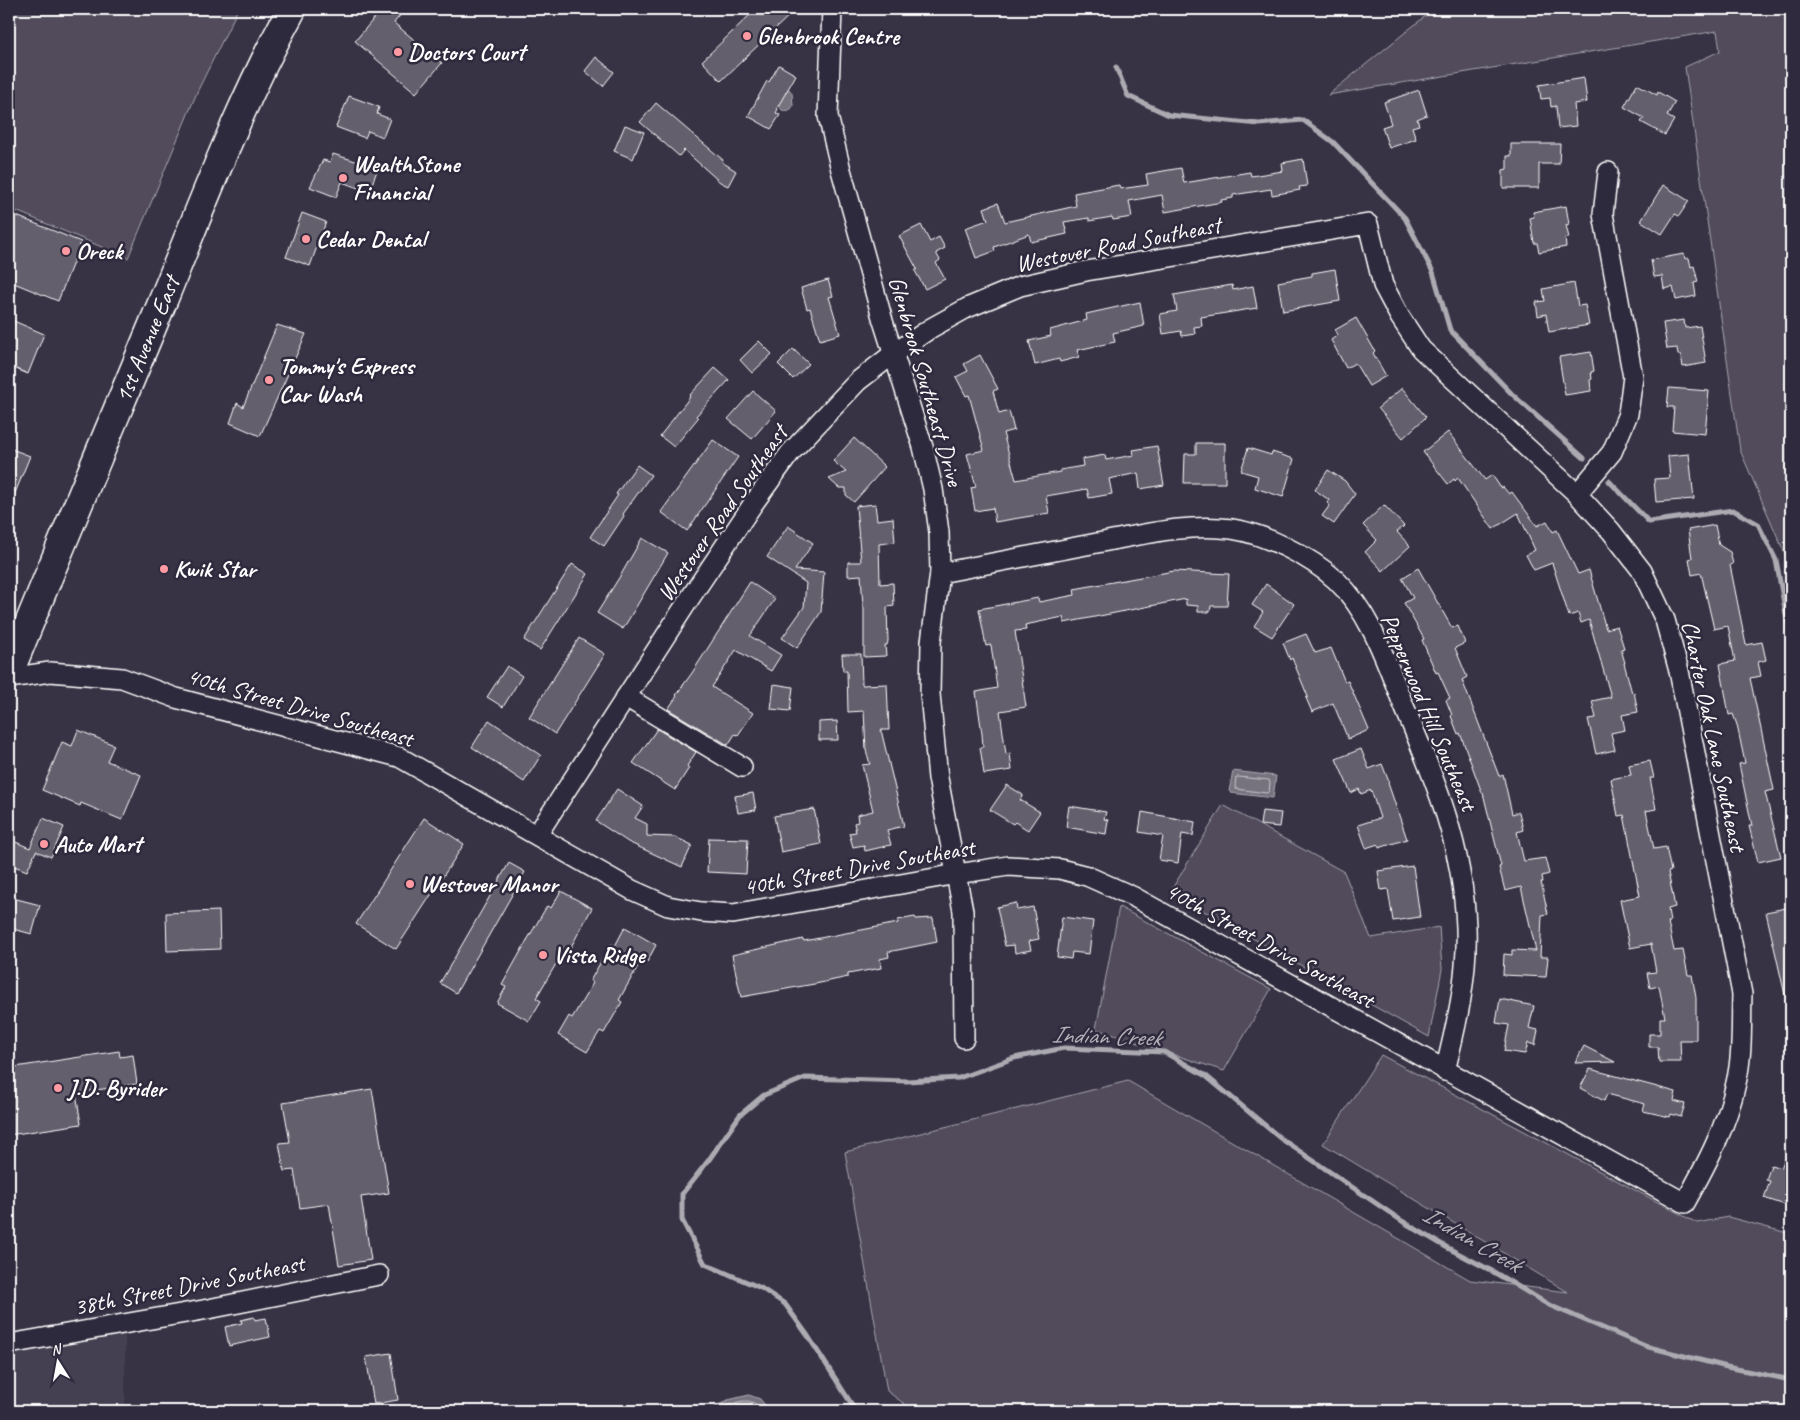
<svg xmlns="http://www.w3.org/2000/svg" width="1800" height="1420" font-family="Caveat,sans-serif">
	<style>
		.built { fill: #444051 }
		.green { fill: #514c5c; stroke: #a8a6ae }
		.water { fill: #76737f; stroke: #adabb2 }
		.lines { fill: none; stroke-linecap: round; stroke-linejoin: round }
		.shore { stroke: #c8c7cc; stroke-width: 1 }
		.stream { stroke: #adabb2; stroke-width: 5 }
		.building { fill: #635f6d; stroke: #fff }
		.minor-casing { stroke: #fff; stroke-width: 22 }
		.primary-casing { stroke: #fff; stroke-width: 31 }
		.minor { stroke: #2f2a3d; stroke-width: 19 }
		.primary { stroke: #2f2a3d; stroke-width: 28 }
		.poi-dot { fill: #ff9aa2; stroke: #2f2a3d; stroke-width: 2 }
		.labels { text-anchor: middle; dominant-baseline: central; stroke-width: 5; stroke-linejoin: round; paint-order: stroke }
		.poi-label { font-size: 24px; font-weight: bold; fill: #fff; stroke: #2f2a3d; text-anchor: start }
		.street-label { font-size: 24px; fill: #fff; stroke: #2f2a3d }
		.water-label { font-size: 25px; font-style: italic; fill: #b4b2b9; stroke: #2f2a3d }
	</style>
	<rect width="100%" height="100%" fill="#373345"/>
	<filter id="ink" filterUnits="userSpaceOnUse"><feTurbulence type="fractalNoise" baseFrequency=".02" numOctaves="2"/><feDisplacementMap in="SourceGraphic" scale="10" xChannelSelector="R" yChannelSelector="G"/><feConvolveMatrix kernelMatrix="1 2 1 2 8 2 1 2 1" color-interpolation-filters="sRGB"/></filter>
	<g filter="url(#ink)">
		<!-- built -->
		<polygon class="built" points="125,1323 125,1411 9,1411 9,1344"/>
		<!-- green -->
		<g class="green">
			<polygon points="9,9 238,9 198,90 128,258 9,208"/>
			<polygon points="1434,9 1791,9 1791,568 1740,450 1685,67 1720,51 1717,31 1328,95"/>
			<polygon points="1223,805 1344,872 1371,938 1439,927 1442,969 1429,1037 1170,892"/>
			<polygon points="1119,907 1271,989 1224,1071 1096,1029"/>
			<polygon points="1381,1055 1697,1223 1728,1217 1791,1234 1791,1411 914,1411 887,1391 845,1152 1128,1081 1470,1280 1568,1292 1323,1144"/>
		</g>
		<!-- water -->
		<g class="water">
			<polygon points="787,89 789,89 792,93 793,106 790,110 783,111 778,105"/>
			<polygon points="1233,771 1276,776 1273,798 1231,793 1229,791"/>
			<polygon points="749,1395 760,1399 770,1411 708,1411 728,1400"/>
		</g>
		<g class="lines">
			<!-- shore -->
			<g class="shore">
				<polygon points="1238,777 1269,780 1270,783 1269,791 1267,793 1236,789 1235,786 1236,778"/>
				<path d="M717,1411C735,1402 750,1394 764,1411"/>
			</g>
			<!-- stream -->
			<g class="stream">
				<polyline points="1116,67 1128,96 1169,115 1259,124 1303,120 1333,142 1405,218 1433,272 1450,330 1512,394 1584,458"/>
				<polyline points="1609,481 1649,522 1733,510 1758,524 1776,560 1788,625 1791,672"/>
				<polyline points="856,1411 808,1336 785,1304 761,1288 705,1264 682,1220 682,1194 708,1161 740,1115 764,1095 805,1078 907,1081 959,1078 1014,1058 1064,1048 1164,1052 1206,1076 1280,1138 1402,1221 1446,1247 1492,1271 1549,1305 1645,1346 1727,1367 1791,1380"/>
			</g>
		</g>
		<!-- building -->
		<g class="building">
			<polygon points="382,9 405,9 394,23 442,63 416,93 355,41"/>
			<polygon points="756,9 796,9 721,81 702,61"/>
			<polygon points="596,57 614,72 603,86 585,71"/>
			<polygon points="779,65 796,75 777,108 778,109 776,113 780,115 771,129 748,116 767,81 769,82"/>
			<polygon points="1584,78 1587,102 1574,104 1576,126 1558,128 1556,106 1551,107 1550,98 1541,99 1539,85"/>
			<polygon points="1637,84 1657,95 1658,92 1675,102 1667,116 1674,120 1665,135 1641,122 1644,118 1624,107"/>
			<polygon points="1419,90 1427,115 1417,119 1419,125 1412,127 1416,139 1389,148 1382,127 1391,124 1384,102"/>
			<polygon points="349,96 379,107 377,114 390,119 383,137 368,131 365,138 336,127"/>
			<polygon points="656,103 723,160 722,162 736,171 728,186 720,182 684,150 679,156 640,122"/>
			<polygon points="625,125 644,132 633,159 614,151"/>
			<polygon points="1511,144 1560,144 1559,164 1539,164 1539,188 1503,188 1503,170 1507,169 1507,156 1511,156"/>
			<polygon points="333,154 378,168 369,192 342,182 336,197 310,187 323,160 330,162"/>
			<polygon points="1303,159 1307,186 1299,187 1300,190 1272,195 1271,189 1233,195 1233,198 1221,200 1222,202 1165,212 1162,195 1129,201 1132,217 1113,220 1112,217 1089,221 1089,218 1064,222 1067,234 1031,242 1029,234 994,247 995,251 976,258 965,228 988,220 984,208 998,203 1005,222 1076,206 1074,193 1119,185 1120,189 1148,185 1146,174 1181,168 1184,183 1250,172 1251,176 1283,171 1282,163"/>
			<polygon points="1663,185 1689,201 1679,216 1675,214 1662,234 1641,221"/>
			<polygon points="1566,206 1569,224 1566,225 1569,238 1565,238 1566,247 1539,252 1537,243 1534,243 1530,218 1534,217 1533,212"/>
			<polygon points="9,213 81,242 58,301 9,281"/>
			<polygon points="302,213 326,222 310,266 286,257"/>
			<polygon points="921,225 930,242 939,237 945,248 936,253 940,260 936,263 945,279 925,289 915,271 917,269 899,236"/>
			<polygon points="1684,254 1685,259 1689,258 1691,267 1694,266 1698,282 1694,283 1696,296 1676,300 1673,287 1664,289 1662,276 1654,277 1651,260"/>
			<polygon points="1335,269 1340,301 1283,311 1278,282 1312,276 1312,273"/>
			<polygon points="828,280 833,296 829,297 840,334 820,340 810,308 807,309 801,288"/>
			<polygon points="1574,283 1578,306 1585,305 1589,325 1549,332 1546,314 1538,316 1536,302 1545,301 1543,289"/>
			<polygon points="1232,285 1233,290 1253,286 1257,308 1201,317 1202,326 1194,327 1195,334 1182,336 1181,331 1163,334 1160,314 1177,311 1174,295"/>
			<polygon points="1140,302 1144,326 1113,333 1115,342 1077,350 1079,357 1060,362 1059,359 1035,365 1029,341 1051,336 1050,330 1087,320 1086,314"/>
			<polygon points="1356,318 1375,351 1373,353 1386,376 1369,386 1355,363 1346,368 1331,340 1338,335 1335,330"/>
			<polygon points="9,319 44,334 28,374 9,366"/>
			<polygon points="1684,320 1685,328 1700,326 1706,363 1683,367 1681,355 1678,355 1677,348 1667,349 1663,323"/>
			<polygon points="277,325 306,334 260,436 230,423 237,403 243,407"/>
			<polygon points="759,341 772,354 752,373 740,360"/>
			<polygon points="793,349 809,364 793,379 778,364"/>
			<polygon points="1591,352 1594,371 1591,372 1592,379 1590,380 1591,391 1565,395 1559,357"/>
			<polygon points="980,355 998,389 993,391 999,414 1009,411 1014,430 1003,433 1016,480 1060,472 1060,470 1083,466 1082,459 1105,455 1106,460 1134,455 1133,450 1157,446 1164,485 1140,489 1138,473 1109,479 1112,494 1089,498 1087,489 1046,496 1049,513 995,522 993,508 975,511 971,488 976,487 967,454 984,450 969,395 966,396 956,377 968,371 964,364"/>
			<polygon points="715,368 729,380 696,416 698,418 674,447 660,436 690,397 689,396"/>
			<polygon points="1402,388 1426,417 1403,438 1378,408"/>
			<polygon points="1669,388 1709,391 1705,434 1672,431 1674,407 1667,407"/>
			<polygon points="753,391 776,411 752,439 728,419"/>
			<polygon points="1448,432 1485,480 1492,475 1501,488 1503,487 1509,494 1512,492 1537,526 1547,521 1553,532 1557,530 1578,574 1589,570 1606,629 1617,626 1624,648 1621,649 1625,663 1624,663 1632,693 1634,692 1638,712 1622,715 1625,730 1611,733 1615,750 1596,754 1588,719 1596,718 1592,701 1611,697 1589,620 1581,623 1578,613 1569,616 1552,563 1534,570 1526,555 1535,550 1518,513 1493,529 1458,478 1455,481 1454,479 1448,484 1423,452"/>
			<polygon points="854,438 885,467 854,502 846,495 846,488 839,488 829,479 846,472 833,461"/>
			<polygon points="713,440 738,457 687,531 661,512"/>
			<polygon points="1196,443 1225,443 1225,483 1184,483 1185,454 1196,454"/>
			<polygon points="9,448 30,456 9,508"/>
			<polygon points="1248,448 1271,455 1272,452 1294,459 1283,497 1255,488 1258,476 1241,471"/>
			<polygon points="1689,454 1694,499 1656,502 1654,479 1670,478 1668,456"/>
			<polygon points="637,465 651,475 623,514 624,516 604,546 590,537 618,495 616,494"/>
			<polygon points="1328,470 1345,481 1355,494 1334,524 1322,516 1330,505 1327,503 1329,500 1315,490"/>
			<polygon points="875,504 877,520 893,518 895,542 879,544 880,584 893,583 894,606 887,607 888,641 887,645 885,645 886,656 864,657 864,607 863,607 861,575 848,576 848,562 861,562 856,506"/>
			<polygon points="1384,505 1404,526 1397,532 1410,546 1383,571 1365,552 1377,540 1363,525"/>
			<polygon points="1715,525 1719,545 1730,552 1733,564 1730,565 1746,645 1762,642 1766,660 1758,662 1761,676 1750,678 1774,790 1765,792 1781,857 1758,862 1749,826 1752,826 1739,764 1745,763 1737,725 1733,714 1729,715 1720,664 1735,661 1728,626 1714,629 1701,573 1692,575 1689,559 1692,558 1688,530"/>
			<polygon points="788,526 813,543 795,570 824,572 821,612 797,648 782,638 804,607 806,583 767,557"/>
			<polygon points="642,538 668,553 623,629 597,613 622,573"/>
			<polygon points="572,564 588,574 540,650 524,640"/>
			<polygon points="1418,568 1452,628 1458,626 1465,643 1455,648 1467,677 1462,680 1499,776 1503,774 1512,814 1519,812 1523,830 1517,832 1524,861 1545,858 1549,874 1542,876 1543,882 1541,882 1548,914 1542,915 1540,957 1548,957 1546,977 1503,975 1504,954 1512,955 1512,950 1536,951 1521,887 1505,891 1499,867 1501,866 1483,793 1482,793 1460,733 1458,734 1451,716 1452,715 1446,700 1450,698 1438,672 1436,673 1422,640 1424,639 1404,603 1413,598 1402,578"/>
			<polygon points="1174,571 1229,574 1227,606 1211,606 1210,612 1198,612 1198,606 1186,605 1186,599 1064,623 1063,617 1025,625 1026,630 1015,631 1026,707 1000,711 1006,754 1010,753 1012,770 984,774 980,747 983,747 982,734 976,692 997,688 991,645 986,646 979,609 1038,598 1039,602 1075,595 1074,589"/>
			<polygon points="750,582 775,599 750,636 781,655 771,671 736,650 712,687 753,713 738,735 735,734 728,745 668,709 677,696 676,695 692,673"/>
			<polygon points="1266,584 1294,604 1272,637 1254,626 1263,612 1252,605"/>
			<polygon points="1306,634 1315,653 1331,648 1345,682 1348,681 1369,730 1348,739 1333,703 1312,712 1306,698 1308,697 1292,658 1290,660 1283,643"/>
			<polygon points="579,638 605,654 555,734 529,717"/>
			<polygon points="842,654 861,654 862,685 887,684 889,730 881,730 904,826 887,830 891,845 865,851 864,845 853,847 849,833 856,832 854,823 858,822 857,815 873,811 862,765 870,764 866,750 864,711 848,712 847,671 843,671"/>
			<polygon points="507,666 522,676 503,707 487,697"/>
			<polygon points="774,684 793,687 790,711 771,709"/>
			<polygon points="489,720 541,755 524,782 472,747"/>
			<polygon points="837,721 838,740 819,740 819,722"/>
			<polygon points="657,729 696,752 687,766 689,768 675,790 633,763"/>
			<polygon points="78,730 114,745 107,761 141,775 122,820 81,803 80,806 42,790 62,742 72,746"/>
			<polygon points="1361,749 1369,769 1382,764 1389,782 1388,783 1407,839 1379,848 1378,844 1366,848 1358,825 1380,818 1371,790 1361,794 1359,789 1351,793 1336,759"/>
			<polygon points="1650,761 1654,778 1650,778 1656,809 1646,811 1654,849 1666,847 1671,871 1668,872 1675,907 1668,909 1670,922 1668,922 1674,951 1683,950 1688,975 1692,975 1696,998 1696,1040 1680,1040 1681,1062 1659,1062 1658,1047 1649,1047 1649,1034 1660,1034 1660,1018 1665,1018 1659,986 1650,988 1647,973 1656,972 1651,944 1630,948 1620,900 1640,896 1624,815 1618,816 1611,779 1631,775 1629,765"/>
			<polygon points="1007,785 1023,795 1020,800 1040,812 1028,830 1015,822 1013,824 990,810"/>
			<polygon points="617,789 643,806 635,818 647,824 647,836 675,837 692,845 682,867 628,842 596,821"/>
			<polygon points="753,793 756,810 738,813 735,796"/>
			<polygon points="1069,806 1106,812 1104,819 1108,820 1106,834 1066,827"/>
			<polygon points="814,809 821,844 781,852 774,816"/>
			<polygon points="1262,811 1281,813 1279,827 1260,825"/>
			<polygon points="1142,812 1195,822 1193,836 1182,834 1178,863 1159,860 1163,836 1139,832"/>
			<polygon points="43,818 64,827 51,857 36,851 27,871 9,864 9,851 13,841 30,848"/>
			<polygon points="424,818 464,844 396,949 356,924"/>
			<polygon points="709,838 748,839 746,874 707,872"/>
			<polygon points="509,863 525,872 456,993 440,983"/>
			<polygon points="1413,866 1420,917 1393,921 1388,889 1381,890 1378,871"/>
			<polygon points="561,891 592,908 560,967 556,964 536,998 541,1001 529,1021 497,1003 506,987 502,985 526,942 547,906 551,908"/>
			<polygon points="9,897 40,905 32,934 9,928"/>
			<polygon points="1016,903 1017,910 1033,907 1039,939 1029,941 1031,950 1015,953 1014,945 1005,946 997,907"/>
			<polygon points="1791,907 1791,994 1785,995 1766,912"/>
			<polygon points="219,911 220,949 167,951 166,913"/>
			<polygon points="915,917 916,919 933,918 937,942 888,952 889,957 880,959 881,968 848,974 848,977 820,983 741,997 732,955 803,939 804,941 898,923 898,920"/>
			<polygon points="1062,917 1093,921 1089,954 1072,952 1071,959 1057,957"/>
			<polygon points="625,927 656,945 647,962 642,959 619,1000 622,1002 604,1033 600,1031 587,1052 558,1035 569,1016 572,1018 593,983 590,981 611,944 615,946"/>
			<polygon points="1500,999 1534,1006 1529,1028 1538,1030 1535,1045 1528,1043 1525,1054 1504,1051 1509,1025 1496,1023"/>
			<polygon points="1584,1046 1615,1062 1575,1063"/>
			<polygon points="119,1051 120,1057 133,1055 137,1084 76,1093 81,1124 9,1135 9,1068"/>
			<polygon points="1590,1069 1676,1092 1674,1101 1685,1104 1681,1117 1671,1114 1670,1117 1643,1111 1645,1104 1607,1094 1604,1101 1580,1088"/>
			<polygon points="372,1089 389,1193 361,1197 371,1260 339,1265 329,1204 300,1208 294,1170 284,1171 279,1143 290,1142 283,1103"/>
			<polygon points="1791,1145 1791,1207 1764,1198 1770,1181 1766,1180 1771,1165 1781,1168"/>
			<polygon points="254,1317 255,1320 266,1318 270,1337 229,1346 225,1327 242,1323 241,1320"/>
			<polygon points="391,1353 398,1400 374,1404 366,1357"/>
		</g>
		<g class="lines">
			<defs>
				<g id="minor">
					<polyline points="832,9 828,116 841,170 883,321 923,447 933,489 939,532 940,573 931,642 930,694 938,778 963,911 964,1038"/>
					<polyline points="1577,494 1612,452 1628,414 1633,377 1603,214 1608,172"/>
					<path d="M940,573C992,563 1045,553 1097,543C1141,535 1187,523 1232,529C1265,534 1311,557 1336,580C1369,611 1385,658 1401,699C1433,775 1463,843 1466,927C1468,976 1457,1023 1445,1071"/>
					<path d="M9,678L50,672L122,678L176,698L399,757L632,890L668,906L701,912L733,914L957,874L1008,866L1060,869L1087,876L1134,897L1685,1203C1706,1165 1727,1126 1736,1083C1743,1054 1741,1023 1742,994L1679,671L1665,620L1642,571L1611,531L1577,494L1421,349L1400,317L1383,285L1368,224L1086,271L1020,286L967,308L931,328L893,354L858,381L790,453L753,504L690,598L537,835"/>
					<polyline points="626,697 742,767"/>
					<polyline points="9,1344 203,1310 379,1275"/>
				</g>
				<g id="primary">
					<path id="s1" d="M9,673C59,549 111,426 162,303C203,203 240,103 292,9"/>
				</g>
			</defs>
			<!-- minor casing -->
			<use href="#minor" class="minor-casing"/>
			<!-- primary casing -->
			<use href="#primary" class="primary-casing"/>
			<!-- minor -->
			<use href="#minor" class="minor"/>
			<!-- primary -->
			<use href="#primary" class="primary"/>
		</g>
	</g>
	<!-- markers -->
	<g class="poi-dot">
		<circle cx="747" cy="36" r="5"/>
		<circle cx="398" cy="52" r="5"/>
		<circle cx="343" cy="178" r="5"/>
		<circle cx="306" cy="239" r="5"/>
		<circle cx="66" cy="251" r="5"/>
		<circle cx="269" cy="380" r="5"/>
		<circle cx="164" cy="569" r="5"/>
		<circle cx="44" cy="844" r="5"/>
		<circle cx="410" cy="884" r="5"/>
		<circle cx="543" cy="955" r="5"/>
		<circle cx="58" cy="1088" r="5"/>
	</g>
	<g class="labels">
		<!-- poi labels -->
		<g class="poi-label">
			<text x="757" y="36">Glenbrook Centre</text>
			<text x="408" y="52">Doctors Court</text>
			<text x="353" y="164">WealthStone<tspan x="353" dy="28">Financial</tspan></text>
			<text x="316" y="239">Cedar Dental</text>
			<text x="76" y="251">Oreck</text>
			<text x="279" y="366">Tommy's Express<tspan x="279" dy="28">Car Wash</tspan></text>
			<text x="174" y="569">Kwik Star</text>
			<text x="54" y="844">Auto Mart</text>
			<text x="420" y="884">Westover Manor</text>
			<text x="553" y="955">Vista Ridge</text>
			<text x="68" y="1088">J.D. Byrider</text>
		</g>
		<!-- street labels -->
		<g class="street-label">
			<text transform="translate(1118 244) rotate(-11)">Westover Road Southeast</text>
			<text stroke="none"><textPath href="#s1" startOffset="361">1st Avenue East</textPath></text>
			<text transform="translate(926 381) rotate(74)">Glenbrook Southeast Drive</text>
			<text transform="translate(722 513) rotate(-55)">Westover Road Southeast</text>
			<text transform="translate(300 707) rotate(16)">40th Street Drive Southeast</text>
			<text transform="translate(1429 712) rotate(67)">Pepperwood Hill Southeast</text>
			<text transform="translate(1714 736) rotate(78)">Charter Oak Lane Southeast</text>
			<text transform="translate(859 867) rotate(-10)">40th Street Drive Southeast</text>
			<text transform="translate(1270 945) rotate(29)">40th Street Drive Southeast</text>
			<text transform="translate(189 1285) rotate(-11)">38th Street Drive Southeast</text>
		</g>
		<!-- water labels -->
		<g class="water-label">
			<text transform="translate(1106 1036) rotate(2)">Indian Creek</text>
			<text transform="translate(1472 1239) rotate(30)">Indian Creek</text>
		</g>
	</g>
	<!-- margin -->
	<rect width="1800" height="1420" fill="none" stroke="#2f2a3d" stroke-width="30"/>
	<rect x="15" y="15" width="1770" height="1390" fill="none" stroke="#fff" stroke-width="2" filter="url(#ink)"/>
	<!-- north arrow -->
	<g transform="translate(58 1362) rotate(349)" stroke="#2f2a3d" stroke-width="4" paint-order="stroke">
	<path d="M0-4L9 19L0 12L-9 19Z" fill="#ffffff"/>
	<text y="-8" font-size="14" font-weight="bold" text-anchor="middle" fill="#ffffff">N</text>
	</g>
</svg>
